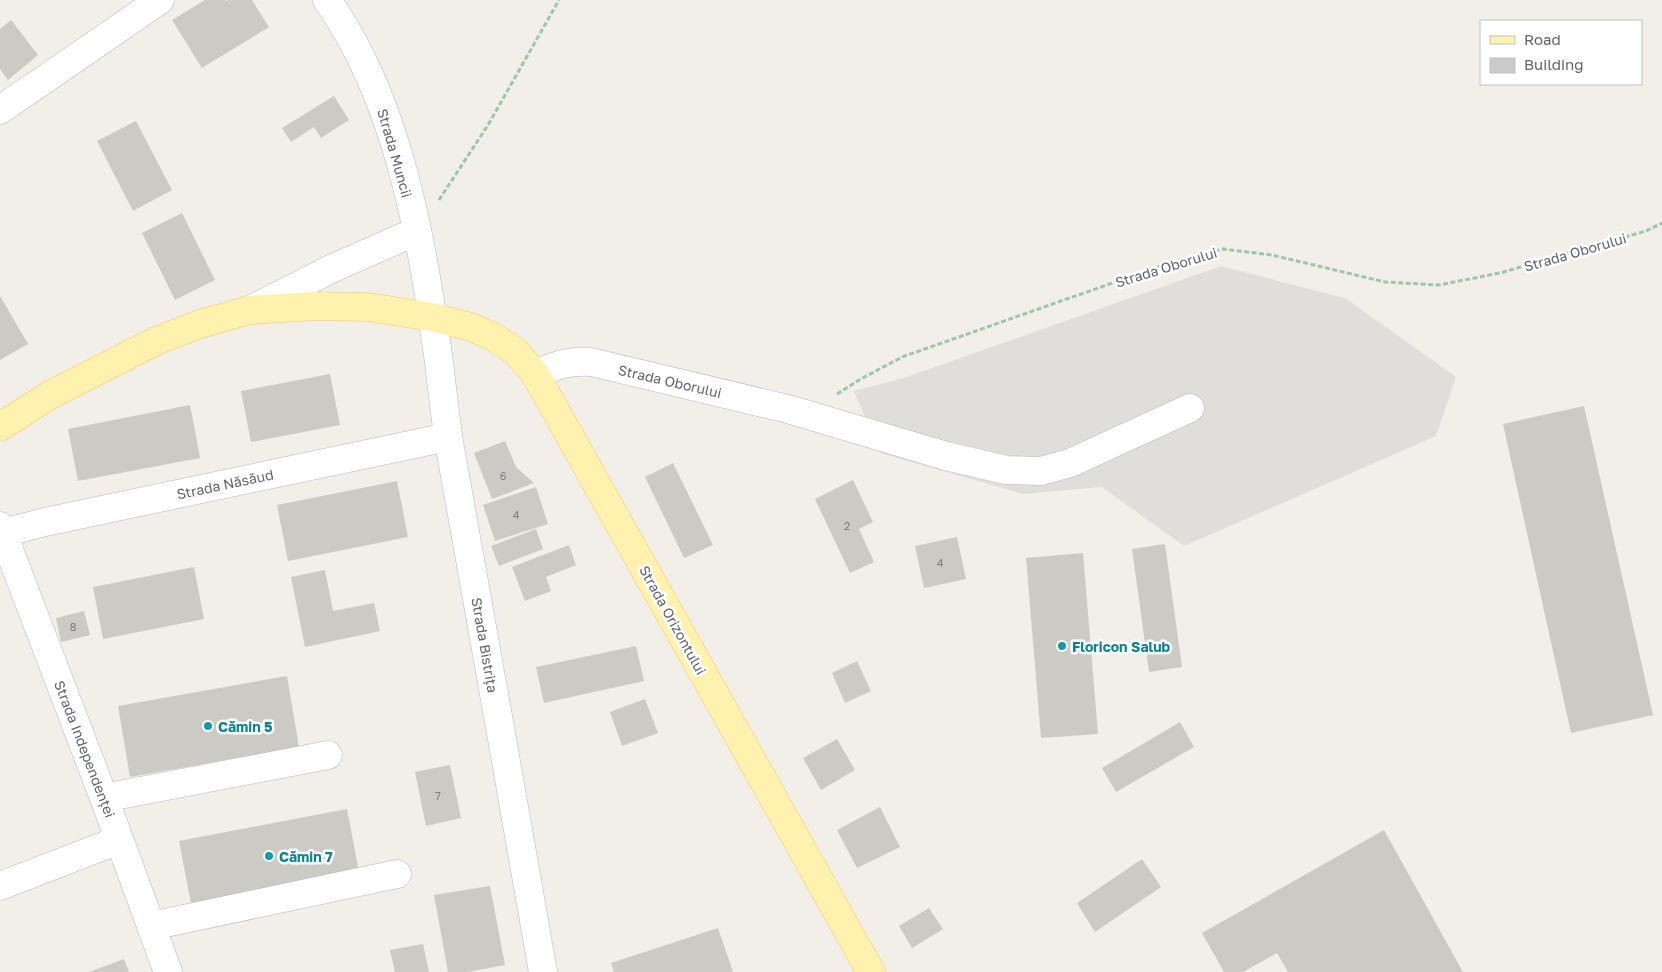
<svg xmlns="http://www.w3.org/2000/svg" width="1662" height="972" font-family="'Golos Text',sans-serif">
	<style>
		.industrial { fill: #e0deda }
		.building { fill: #cccac5 }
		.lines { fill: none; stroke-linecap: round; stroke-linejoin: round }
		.minor-casing { stroke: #b5b8bc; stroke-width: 29 }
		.major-casing { stroke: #f2c960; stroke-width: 29 }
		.path { stroke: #9cc7a9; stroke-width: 3; stroke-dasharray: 5 2.5; stroke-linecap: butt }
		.minor { stroke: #fff; stroke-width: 28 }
		.major { stroke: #fff2af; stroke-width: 28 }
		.culture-dot { fill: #0f9aa8; stroke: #fff; stroke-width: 2 }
		.labels { text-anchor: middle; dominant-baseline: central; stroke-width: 5; stroke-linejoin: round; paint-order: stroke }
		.number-label { font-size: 11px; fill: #7a7d7f }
		.street-label { font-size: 14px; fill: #5f6368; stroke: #fff }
		.culture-label { font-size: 14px; font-weight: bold; fill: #0d838f; stroke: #fff; text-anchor: start }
	</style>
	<rect width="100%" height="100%" fill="#f1efe8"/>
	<!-- industrial -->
	<polygon class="industrial" points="1221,266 1345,298 1456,377 1436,436 1184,546 1102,487 1023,494 880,453 854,391 904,378"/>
	<!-- building -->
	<g class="building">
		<polygon points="205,0 225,0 226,1 228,0 252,0 269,27 202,68 172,20"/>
		<polygon points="11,20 38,55 8,80 0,69 0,29"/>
		<polygon points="334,96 349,120 321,138 314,127 291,142 282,128"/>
		<polygon points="136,121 172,190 133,211 97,141"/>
		<polygon points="182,213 215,280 175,300 142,233"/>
		<polygon points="0,296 28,344 0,360"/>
		<polygon points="330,374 340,425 251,442 241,391"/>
		<polygon points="190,405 200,458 78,481 68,429"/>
		<polygon points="1584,406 1653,715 1571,733 1503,424"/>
		<polygon points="505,441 516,467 534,483 492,499 474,453"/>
		<polygon points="673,463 713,545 684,558 645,477"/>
		<polygon points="853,480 873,522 859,529 874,562 850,573 815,499"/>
		<polygon points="397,481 408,537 288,561 277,505"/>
		<polygon points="536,487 548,524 495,541 483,505"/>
		<polygon points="536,529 543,549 499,566 491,546"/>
		<polygon points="957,537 966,579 924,588 915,546"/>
		<polygon points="1165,544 1182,667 1149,672 1132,549"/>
		<polygon points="569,545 576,565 546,577 551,591 525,601 512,567"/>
		<polygon points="1083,553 1098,734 1041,738 1026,558"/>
		<polygon points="194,567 204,619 103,639 93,587"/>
		<polygon points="325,570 333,611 374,603 380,631 305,647 291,577"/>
		<polygon points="84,611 90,635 61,642 56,618"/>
		<polygon points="636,646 644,681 544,703 536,667"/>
		<polygon points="857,661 871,691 845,703 832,673"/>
		<polygon points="287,676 299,747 130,777 118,706"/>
		<polygon points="645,699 658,733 622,746 610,712"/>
		<polygon points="1180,722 1194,747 1116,792 1102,768"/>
		<polygon points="837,739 855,770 821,790 803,758"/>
		<polygon points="450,765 461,818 426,826 415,772"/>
		<polygon points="880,807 900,847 857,868 837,830"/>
		<polygon points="347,809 359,872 191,904 179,841"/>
		<polygon points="1384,830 1463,972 1288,972 1277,953 1243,972 1224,972 1202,933"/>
		<polygon points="1142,859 1161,887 1095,932 1077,903"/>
		<polygon points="490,886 505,965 467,972 448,972 434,895"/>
		<polygon points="929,908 943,929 912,948 899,926"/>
		<polygon points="718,928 733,972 614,972 611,963"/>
		<polygon points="423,944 429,972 395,972 390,950"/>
		<polygon points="124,959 129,972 89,972"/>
	</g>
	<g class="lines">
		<defs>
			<g id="minor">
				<path d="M327,0C399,101 422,241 439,362C442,388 445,415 449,442C481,619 512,795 543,972"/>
				<polyline points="0,110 160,0"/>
				<polyline points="250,310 333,268 417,231"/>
				<path d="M535,374C556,366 569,360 591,362L788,409L946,456L1006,470L1041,471L1070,463L1190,408"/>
				<polyline points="0,526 104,798 168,972"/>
				<polyline points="3,533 45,522 448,437"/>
				<polyline points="104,798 328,755"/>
				<polyline points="0,886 119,840"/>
				<polyline points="151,926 397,874"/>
			</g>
			<polyline id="major" points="0,427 50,395 158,340 200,324 250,310 314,306 368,307 432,317 471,327 494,337 515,351 535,374 871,972"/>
		</defs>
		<!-- minor casing -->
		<use href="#minor" class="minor-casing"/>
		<!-- major casing -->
		<use href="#major" class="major-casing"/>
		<!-- path -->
		<g class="path">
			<polyline points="439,200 488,125 559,0"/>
			<polyline points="837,394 859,380 902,357 1172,262 1223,249 1272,255 1385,282 1439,285 1500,273 1646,231 1662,223"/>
		</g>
		<!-- minor -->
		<use href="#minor" class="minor"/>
		<!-- major -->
		<use href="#major" class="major"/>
	</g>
	<!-- markers -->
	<g class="culture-dot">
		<circle cx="1062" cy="646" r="5"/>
		<circle cx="208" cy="726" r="5"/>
		<circle cx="269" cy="856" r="5"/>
	</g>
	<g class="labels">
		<!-- number labels -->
		<g class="number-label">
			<text x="503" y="475">6</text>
			<text x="516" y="514">4</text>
			<text x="847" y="525">2</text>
			<text x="940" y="562">4</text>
			<text x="73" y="626">8</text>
			<text x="438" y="795">7</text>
		</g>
		<!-- street labels -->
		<g class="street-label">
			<text transform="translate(395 153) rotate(74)">Strada Muncii</text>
			<text transform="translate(1575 252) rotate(-16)">Strada Oborului</text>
			<text transform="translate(1166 267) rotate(-17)">Strada Oborului</text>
			<text transform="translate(670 381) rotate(13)">Strada Oborului</text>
			<text transform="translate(225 484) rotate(-12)">Strada Năsăud</text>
			<text transform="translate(673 620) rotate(61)">Strada Orizontului</text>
			<text transform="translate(485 645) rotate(80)">Strada Bistrița</text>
			<text transform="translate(85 749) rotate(69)">Strada Independenței</text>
		</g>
		<!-- culture labels -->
		<g class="culture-label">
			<text x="1072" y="646">Floricon Salub</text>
			<text x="218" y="726">Cămin 5</text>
			<text x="279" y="856">Cămin 7</text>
		</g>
	</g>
	<!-- legend -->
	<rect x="1480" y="20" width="162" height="65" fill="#ffffff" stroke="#bfc1c3"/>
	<rect x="1490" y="36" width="25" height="8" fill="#fff2af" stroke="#bfc1c3"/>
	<text x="1524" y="45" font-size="15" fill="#5f6368">Road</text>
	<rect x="1490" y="58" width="25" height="15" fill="#cccac5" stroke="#bfc1c3"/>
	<text x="1524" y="70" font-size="15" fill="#5f6368">Building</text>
</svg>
